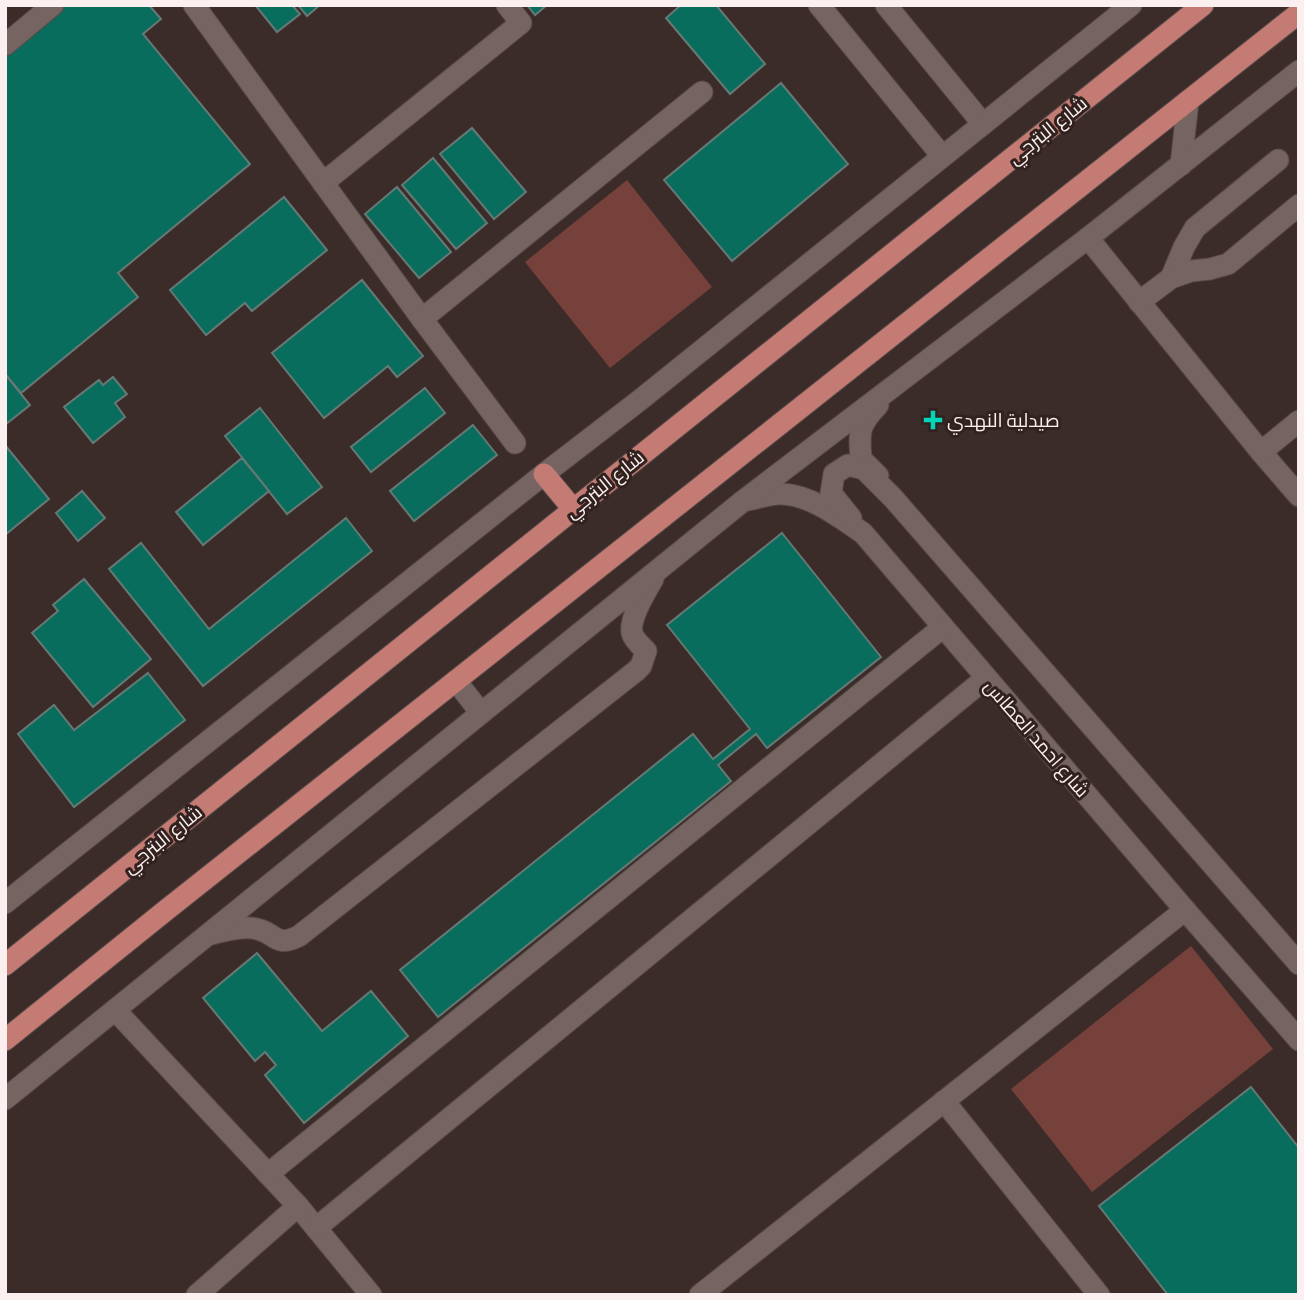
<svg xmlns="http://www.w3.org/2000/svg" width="1304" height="1300" font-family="Manrope,Cairo,sans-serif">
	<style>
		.green { fill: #76403b }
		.building { fill: #086d5d; stroke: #667974; stroke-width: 2 }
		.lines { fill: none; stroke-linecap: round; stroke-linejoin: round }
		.minor-casing { stroke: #564947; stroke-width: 23 }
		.major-casing { stroke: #564947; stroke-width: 23 }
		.minor { stroke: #756461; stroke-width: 21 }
		.major { stroke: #c47b73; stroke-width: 21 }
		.poi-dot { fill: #03d5b6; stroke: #312220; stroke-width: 2.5 }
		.labels { text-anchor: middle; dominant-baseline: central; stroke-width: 6; stroke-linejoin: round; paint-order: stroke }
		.street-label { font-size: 19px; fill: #fbf0ef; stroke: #312220 }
		.poi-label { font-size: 19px; fill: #fbf0ef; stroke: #312220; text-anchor: start }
	</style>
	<rect width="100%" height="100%" fill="#3b2c2a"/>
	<!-- green -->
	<g class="green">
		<polygon points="627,180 712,287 610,368 525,262"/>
		<polygon points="1191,946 1273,1049 1092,1192 1011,1089"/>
	</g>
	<!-- building -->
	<g class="building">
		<polygon points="59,5 149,5 161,19 143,34 250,164 118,273 138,297 21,393 5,374 5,50"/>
		<polygon points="255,5 292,5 300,14 277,32"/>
		<polygon points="298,5 320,5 307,16"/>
		<polygon points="527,5 547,5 535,15"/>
		<polygon points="681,5 716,5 765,64 730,94 666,18"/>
		<polygon points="781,83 848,164 732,261 664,180"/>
		<polygon points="472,128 526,192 494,219 440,154"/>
		<polygon points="433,158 487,223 456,249 402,185"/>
		<polygon points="397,187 451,252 419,278 365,214"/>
		<polygon points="284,197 327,250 252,311 245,303 206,335 170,290"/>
		<polygon points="362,280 423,356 397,377 388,366 324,418 272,353"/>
		<polygon points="5,374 30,405 5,425"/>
		<polygon points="113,377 127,394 115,403 125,417 93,443 64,407 99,380 103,385"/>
		<polygon points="425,388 445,413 371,472 351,447"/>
		<polygon points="260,408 322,487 287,514 225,436"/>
		<polygon points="473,425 497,455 414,521 390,491"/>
		<polygon points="5,445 49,499 5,535"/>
		<polygon points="242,458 269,491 203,545 176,512"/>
		<polygon points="82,491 105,518 78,541 56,513"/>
		<polygon points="346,518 372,551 203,686 109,569 141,543 209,629"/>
		<polygon points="782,533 881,657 767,748 756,734 718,765 731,781 438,1017 400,970 693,734 713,759 750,729 667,625"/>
		<polygon points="84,579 151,659 93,707 32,633 58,611 53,605"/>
		<polygon points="148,673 185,720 74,807 18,734 54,705 74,730"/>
		<polygon points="257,953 322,1031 371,991 408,1036 304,1123 265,1075 276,1065 265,1052 255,1061 203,998"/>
		<polygon points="1251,1087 1299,1148 1299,1293 1297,1295 1168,1295 1099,1206"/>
	</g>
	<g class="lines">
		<defs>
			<g id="minor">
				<polyline points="194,5 422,319 515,443"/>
				<polyline points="819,5 942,156"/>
				<polyline points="886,5 983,124"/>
				<polyline points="5,45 53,5"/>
				<polyline points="1181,165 1188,101"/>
				<polyline points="323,183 521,23 507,5"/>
				<polyline points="1088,238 1261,452 1299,496"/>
				<polyline points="1171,278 1184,247 1195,228 1278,160"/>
				<polyline points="1139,302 1171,278 1191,271 1210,269 1228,264 1299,205"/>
				<polyline points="422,319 702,92"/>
				<polyline points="1261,452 1299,421"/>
				<path d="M878,476L861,459C859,433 858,425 878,405"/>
				<path d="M748,500C759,498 771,493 782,494C811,495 839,517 863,533L1185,910L1299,1040"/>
				<polyline points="851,518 831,493 834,474 848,465 864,469 893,498 1299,964"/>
				<polyline points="456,681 481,713"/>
				<polyline points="5,903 544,474 640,400 1131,5"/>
				<path d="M211,934C225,931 243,925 257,929C276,933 275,948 299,936L636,671L641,666L646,651C641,646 634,640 632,633C629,618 646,591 653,579"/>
				<polyline points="115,1010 298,1206 371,1295"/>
				<polyline points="5,1099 743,501 1088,238 1299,71"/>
				<polyline points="944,1101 1099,1295"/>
				<polyline points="268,1174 943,627"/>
				<polyline points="316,1228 986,678"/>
				<polyline points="197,1295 298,1206"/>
				<polyline points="700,1295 1185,910"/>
			</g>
			<g id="major">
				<polyline points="544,474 573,509"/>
				<polyline points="5,965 1203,5"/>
				<polyline points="5,1040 165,911 1299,13"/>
			</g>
		</defs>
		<!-- minor casing -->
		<use href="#minor" class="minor-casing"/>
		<!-- major casing -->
		<use href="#major" class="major-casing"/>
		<!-- minor -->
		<use href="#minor" class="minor"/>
		<!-- major -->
		<use href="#major" class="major"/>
	</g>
	<!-- markers -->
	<path class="poi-dot" d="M929.5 409.5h7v7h7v7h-7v7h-7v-7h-7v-7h7z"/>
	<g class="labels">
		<!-- street labels -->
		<g class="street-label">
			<text transform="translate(1047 130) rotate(-39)">شارع البترجي</text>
			<text transform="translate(604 484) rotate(-39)">شارع البترجي</text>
			<text transform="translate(1037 738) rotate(49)">شارع احمد العطاس</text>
			<text transform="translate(162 839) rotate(-39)">شارع البترجي</text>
		</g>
		<!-- poi labels -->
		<g class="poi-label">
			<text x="947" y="420">صيدلية النهدي</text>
		</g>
	</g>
	<!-- border -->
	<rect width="1304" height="1300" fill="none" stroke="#fbf0ef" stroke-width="14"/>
</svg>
